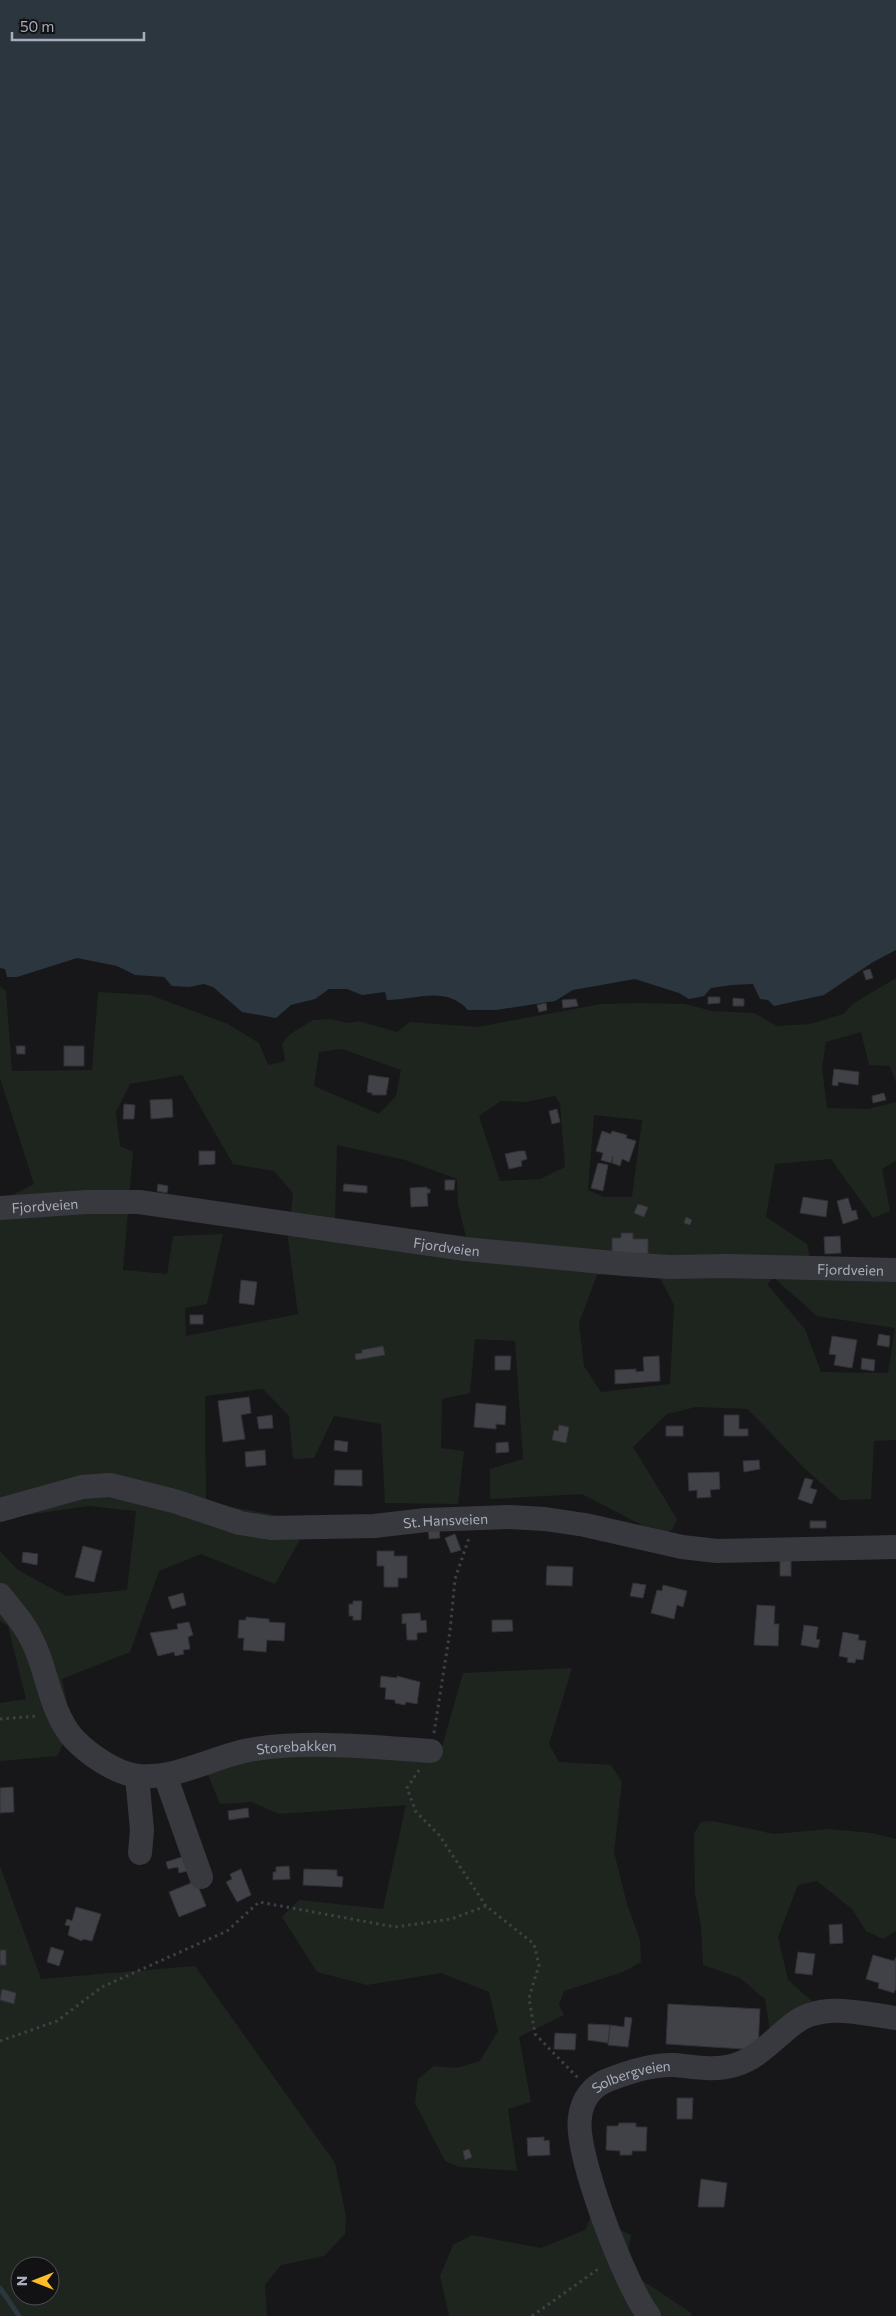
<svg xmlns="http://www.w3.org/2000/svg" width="896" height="2316" font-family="Commissioner,sans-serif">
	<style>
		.green { fill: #1d251e; fill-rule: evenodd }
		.water { fill: #2c363f }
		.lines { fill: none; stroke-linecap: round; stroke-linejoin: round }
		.stream { stroke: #2c363f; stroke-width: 5 }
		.building { fill: #414247; stroke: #313136 }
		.path { stroke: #3e4046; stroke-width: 3; stroke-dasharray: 2.5 4; stroke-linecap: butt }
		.minor { stroke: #38393f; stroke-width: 24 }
		.labels { text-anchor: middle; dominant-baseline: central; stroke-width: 4; stroke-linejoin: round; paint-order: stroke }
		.street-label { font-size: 14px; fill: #a8aebb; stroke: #121215 }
	</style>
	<rect width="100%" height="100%" fill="#17171a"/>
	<!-- green -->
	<g class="green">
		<path d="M896,978V1083L890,1066L869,1065L861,1032L826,1042L822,1068L827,1108L868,1109L896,1102V1161L882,1169L890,1211L873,1218L831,1159L775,1164L766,1217L807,1244L814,1274L896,1277V1440L874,1441L871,1499L840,1500L802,1466L748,1409L696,1407L667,1414L633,1447L677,1519L672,1530L661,1535L582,1494L490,1499V1469L523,1459L515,1341L475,1339L470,1393L442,1399L441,1448L464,1451L458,1504L385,1503L381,1424L334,1416L314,1458L293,1459L289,1416L263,1389L205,1396L206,1502L286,1517L301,1538L275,1584L201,1554L159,1571L130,1652L62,1679L72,1727L57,1756L0,1761V1703L26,1699L8,1626L0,1621V1551L18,1570L66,1596L127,1590L136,1511L88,1506L0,1519V1201L34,1184L0,1078V986L6,991L12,1071L92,1070L98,992L150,995L228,1024L259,1043L268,1065L285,1061L282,1044L290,1034L313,1020L330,1019L347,1023L359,1021L397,1032L410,1022L477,1027L601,1004L638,1003L685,1004L712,1011L754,1013L777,1026L810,1024L843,1014L854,1003ZM342,1049L401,1070L396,1096L379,1114L314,1086L319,1052ZM182,1075L233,1164L274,1171L293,1193L288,1239L298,1314L186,1336L185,1308L207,1304L223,1234L173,1236L167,1274L123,1270L133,1152L120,1146L116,1112L130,1084ZM555,1096L560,1103L565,1167L540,1179L500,1181L479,1116L501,1101L526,1102ZM594,1115L642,1120L632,1197H604L588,1190ZM337,1145L405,1160L457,1179L458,1204L466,1237L335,1221ZM658,1274L674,1305L670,1384L601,1392L584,1366L579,1323L597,1275ZM774,1278L817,1316L895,1328L888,1373L821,1372L805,1329L767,1284Z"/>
		<polygon points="572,1668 549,1744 559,1762 611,1765 622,1782 614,1852 627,1904 640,1940 641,1962 623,1972 564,1991 559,2005 564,2015 519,2037 531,2102 508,2109 517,2171 460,2167 445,2161 415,2103 418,2079 434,2066 457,2068 480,2061 498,2031 489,1992 441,1973 367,1985 317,1972 282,1917 299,1900 383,1909 406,1805 279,1814 252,1802 220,1804 206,1770 277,1752 442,1747 463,1673"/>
		<polygon points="713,1821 774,1834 829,1829 871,1833 896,1839 896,1931 883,1939 866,1931 852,1909 817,1881 798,1885 778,1937 788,1980 828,2015 773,2051 765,1999 740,1978 703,1965 701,1927 695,1893 694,1833 701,1822"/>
		<path d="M0,1866L41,1979L195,1966L335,2163L346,2216L345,2234L324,2256L281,2265L265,2285L267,2316H0ZM20,2266H50V2296H20Z"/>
		<polygon points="591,2216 631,2235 628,2254 640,2279 690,2312 692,2316 449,2316 440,2276 453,2245 472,2235 541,2248 585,2230"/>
	</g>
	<!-- water -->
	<path class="water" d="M0,0H896V950L873,962L824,995L774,1006L768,1000L760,999L753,984L732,985L711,988L704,996L689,999L679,993L635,979L573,990L555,1001L496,1010H468C445,985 416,1000 387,1000L385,992L362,995L347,989H329L315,999L291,1005L276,1018L242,1012L213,987L204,984L189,987L172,986L164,977L135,975L117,966L77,958L17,977H7L5,969L0,968Z"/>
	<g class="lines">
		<!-- stream -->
		<polyline class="stream" points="0,2288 19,2316"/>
	</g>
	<!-- building -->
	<g class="building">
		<polygon points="870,969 873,978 866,980 863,971"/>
		<polygon points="708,997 720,997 720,1003 708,1004"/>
		<polygon points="733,998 744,999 744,1006 733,1006"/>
		<polygon points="576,999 578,1006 563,1008 562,1000"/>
		<polygon points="546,1003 547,1010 539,1012 537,1005"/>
		<polygon points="16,1046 25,1046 25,1054 17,1054"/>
		<rect x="64" y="1046" width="20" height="20"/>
		<polygon points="834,1069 859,1072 858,1085 838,1082 838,1086 832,1085"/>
		<polygon points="369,1075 389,1078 386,1095 372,1095 372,1093 367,1092"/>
		<polygon points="884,1093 886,1100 873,1103 872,1096"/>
		<polygon points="172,1099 173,1117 151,1119 150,1100"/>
		<polygon points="124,1104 135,1105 134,1119 123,1119"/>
		<polygon points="557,1109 560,1122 552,1124 549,1111"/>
		<polygon points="602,1131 611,1134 612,1131 627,1135 626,1138 636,1141 629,1162 622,1159 620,1166 612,1163 613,1156 611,1163 601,1160 603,1153 596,1151"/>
		<polygon points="199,1151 215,1151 215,1164 199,1165"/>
		<polygon points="519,1151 525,1151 527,1159 521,1161 522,1166 509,1169 505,1154"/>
		<polygon points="598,1163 608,1165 603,1191 591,1188"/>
		<polygon points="445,1180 455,1180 454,1190 445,1190"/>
		<polygon points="158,1184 168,1186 167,1193 157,1191"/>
		<polygon points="344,1184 367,1186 367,1193 343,1191"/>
		<polygon points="427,1187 427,1189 430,1189 430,1193 427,1193 428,1206 411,1207 410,1188"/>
		<polygon points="803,1197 828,1201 826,1217 800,1213"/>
		<polygon points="848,1198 852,1211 856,1210 858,1219 843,1224 837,1201"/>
		<polygon points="638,1204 648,1207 644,1217 634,1213"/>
		<polygon points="686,1217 692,1220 690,1225 684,1223"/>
		<polygon points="621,1233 633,1233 633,1239 648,1239 648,1254 612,1253 612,1238 621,1238"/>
		<polygon points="840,1236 841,1253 825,1254 824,1237"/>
		<polygon points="241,1280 257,1282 254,1305 239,1303"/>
		<rect x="190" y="1315" width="13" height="9"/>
		<polygon points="879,1334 890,1336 889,1347 877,1345"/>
		<polygon points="832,1336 857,1340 852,1368 834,1365 836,1355 829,1354"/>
		<polygon points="383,1346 385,1355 356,1360 355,1354 362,1353 362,1350"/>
		<polygon points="495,1356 511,1356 510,1370 495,1370"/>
		<polygon points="659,1356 660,1381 615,1384 615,1370 636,1369 636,1372 644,1371 643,1357"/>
		<polygon points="862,1358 875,1360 874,1371 861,1369"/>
		<polygon points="249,1397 251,1413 241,1415 245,1439 223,1442 218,1401"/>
		<polygon points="476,1403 506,1406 505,1425 496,1424 496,1429 474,1427"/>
		<polygon points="272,1415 273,1428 259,1429 257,1417"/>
		<polygon points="724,1415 739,1415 739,1429 748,1429 748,1436 724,1436"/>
		<polygon points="559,1425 569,1427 566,1443 552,1440 554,1430 558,1431"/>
		<rect x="666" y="1426" width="17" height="10"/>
		<polygon points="335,1440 348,1442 347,1452 334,1450"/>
		<polygon points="508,1442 509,1452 496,1453 496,1443"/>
		<polygon points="265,1450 266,1465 246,1467 245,1452"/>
		<polygon points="759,1460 760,1469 744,1472 743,1461"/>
		<polygon points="335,1470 362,1470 362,1486 334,1485"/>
		<polygon points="719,1472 720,1489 710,1490 711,1497 697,1498 697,1490 689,1491 688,1473"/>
		<polygon points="805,1478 813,1480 810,1488 817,1490 812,1504 798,1499"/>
		<rect x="810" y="1521" width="16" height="7"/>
		<polygon points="428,1527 439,1527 440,1538 429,1539"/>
		<polygon points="455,1534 461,1550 451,1553 445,1538"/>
		<polygon points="83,1546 102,1551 94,1582 75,1577"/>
		<polygon points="377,1551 394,1551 394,1556 407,1556 407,1578 398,1578 398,1587 384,1587 384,1566 377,1566"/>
		<polygon points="23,1552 38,1554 37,1565 22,1562"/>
		<rect x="780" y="1560" width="11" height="16"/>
		<polygon points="547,1566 573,1567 572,1586 546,1585"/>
		<polygon points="633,1583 646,1585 643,1598 630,1596"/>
		<polygon points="663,1585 687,1591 683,1607 677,1605 674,1619 651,1613 657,1590 662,1591"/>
		<polygon points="183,1593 186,1605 172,1609 168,1597"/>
		<polygon points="353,1601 362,1601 361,1620 353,1620 353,1616 349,1616 349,1604 353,1604"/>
		<polygon points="757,1605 775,1606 774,1624 779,1624 778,1646 754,1645"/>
		<polygon points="420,1613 421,1621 426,1620 427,1632 417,1633 417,1640 407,1640 406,1623 402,1624 402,1614"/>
		<polygon points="246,1617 269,1619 269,1622 285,1623 284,1641 267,1640 266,1652 243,1650 244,1638 238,1638 239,1620 246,1620"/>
		<polygon points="492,1620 512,1620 513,1631 492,1632"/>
		<polygon points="189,1622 193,1635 188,1637 190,1649 183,1650 184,1654 175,1656 174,1652 158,1656 150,1633 178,1629 177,1624"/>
		<polygon points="804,1625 818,1627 816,1639 820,1640 818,1648 801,1645"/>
		<polygon points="843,1632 859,1635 858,1640 866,1641 863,1660 856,1659 855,1663 847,1662 848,1658 839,1656"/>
		<polygon points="381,1676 397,1678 397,1676 420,1682 417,1704 406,1702 405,1705 395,1703 395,1700 385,1699 386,1688 380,1687"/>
		<polygon points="13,1787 14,1812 0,1813 0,1788"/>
		<polygon points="248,1808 249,1817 229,1820 228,1811"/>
		<polygon points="188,1855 192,1870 179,1873 178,1867 168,1869 166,1862"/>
		<polygon points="289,1866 290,1879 273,1880 273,1872 276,1872 276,1867"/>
		<polygon points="241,1869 251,1895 237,1902 226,1882 232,1879 230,1874"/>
		<polygon points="304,1869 337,1870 337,1876 343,1877 342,1887 303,1885"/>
		<polygon points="196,1881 206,1906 179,1917 169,1892"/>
		<polygon points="76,1907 101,1914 92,1941 83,1939 82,1941 68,1935 70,1926 65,1925 67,1919 72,1921"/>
		<polygon points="842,1924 843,1943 830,1944 829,1925"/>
		<polygon points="51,1947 64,1951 59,1966 47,1962"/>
		<rect x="0" y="1950" width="6" height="15"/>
		<polygon points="798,1952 815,1954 812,1975 795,1973"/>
		<polygon points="873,1955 894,1961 896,1957 896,1988 894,1993 878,1988 879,1983 866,1979"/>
		<polygon points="2,1989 16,1993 14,2004 0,2000"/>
		<polygon points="668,2004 760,2009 758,2050 666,2044"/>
		<polygon points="625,2017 632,2018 628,2047 608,2045 610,2025 624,2027"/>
		<polygon points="588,2024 610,2025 608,2043 588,2040"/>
		<polygon points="555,2033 576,2034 575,2050 554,2049"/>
		<polygon points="677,2098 693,2098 692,2119 677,2119"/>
		<polygon points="619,2123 636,2123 636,2127 647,2127 646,2151 632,2151 632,2155 620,2155 620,2151 606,2150 607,2126 618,2126"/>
		<polygon points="544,2137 544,2141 549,2140 550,2155 528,2156 527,2138"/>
		<polygon points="469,2149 472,2157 465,2160 463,2151"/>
		<polygon points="701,2179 727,2183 724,2207 698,2207"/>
	</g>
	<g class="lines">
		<!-- path -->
		<g class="path">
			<polyline points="0,1719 38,1716"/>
			<polyline points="434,1733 450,1631 455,1579 469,1538"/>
			<polyline points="419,1770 407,1788 416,1812 439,1835 486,1906"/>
			<polyline points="0,2041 57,2021 102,1987 227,1931 259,1902 395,1927 451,1919 486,1906 534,1944 539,1965 529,1998 535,2034 578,2078"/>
			<polyline points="532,2316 601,2267"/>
		</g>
		<!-- minor -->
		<g class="minor">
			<path id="s1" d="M0,1208L87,1202H139L465,1249L624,1264L669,1267L727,1266L896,1270"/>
			<path id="s2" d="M0,1510L82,1487L110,1485L174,1501L240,1523L271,1528L374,1526L426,1520L509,1517L545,1519L585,1525L682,1547L717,1551L896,1547"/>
			<path id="s3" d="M0,1595C12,1610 25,1624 33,1642C48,1673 50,1712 74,1739C89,1755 117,1774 139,1776C177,1779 213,1757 249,1750C309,1740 372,1747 431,1751"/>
			<polyline points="165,1775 201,1877"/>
			<polyline points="137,1776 142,1830 140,1853"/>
			<path id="s4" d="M649,2316C626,2287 574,2153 580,2117C582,2100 592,2086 608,2080C628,2072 653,2064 675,2065C695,2067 715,2071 735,2065C758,2058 774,2039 793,2024C822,2001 863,2014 896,2018"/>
		</g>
	</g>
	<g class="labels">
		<!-- street labels -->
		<g class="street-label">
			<text stroke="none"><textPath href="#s1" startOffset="45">Fjordveien</textPath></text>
			<text stroke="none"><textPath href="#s1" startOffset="450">Fjordveien</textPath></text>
			<text stroke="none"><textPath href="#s1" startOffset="855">Fjordveien</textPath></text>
			<text stroke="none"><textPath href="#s2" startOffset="455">St. Hansveien</textPath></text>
			<text stroke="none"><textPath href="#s3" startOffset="401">Storebakken</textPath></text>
			<text stroke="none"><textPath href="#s4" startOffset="285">Solbergveien</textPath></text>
		</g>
	</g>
	<!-- north arrow -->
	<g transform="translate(35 2281) rotate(270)"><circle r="24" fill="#121215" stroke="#4e5057"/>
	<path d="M0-4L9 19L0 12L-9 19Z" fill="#ffbb2a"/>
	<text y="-8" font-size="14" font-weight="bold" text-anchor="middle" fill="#a8aebb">N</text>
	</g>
	<!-- scale -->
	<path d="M12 32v8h132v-8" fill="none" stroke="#a8aebb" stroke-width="2.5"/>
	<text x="20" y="32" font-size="15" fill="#a8aebb" stroke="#121215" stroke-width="4" paint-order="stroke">50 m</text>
</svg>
